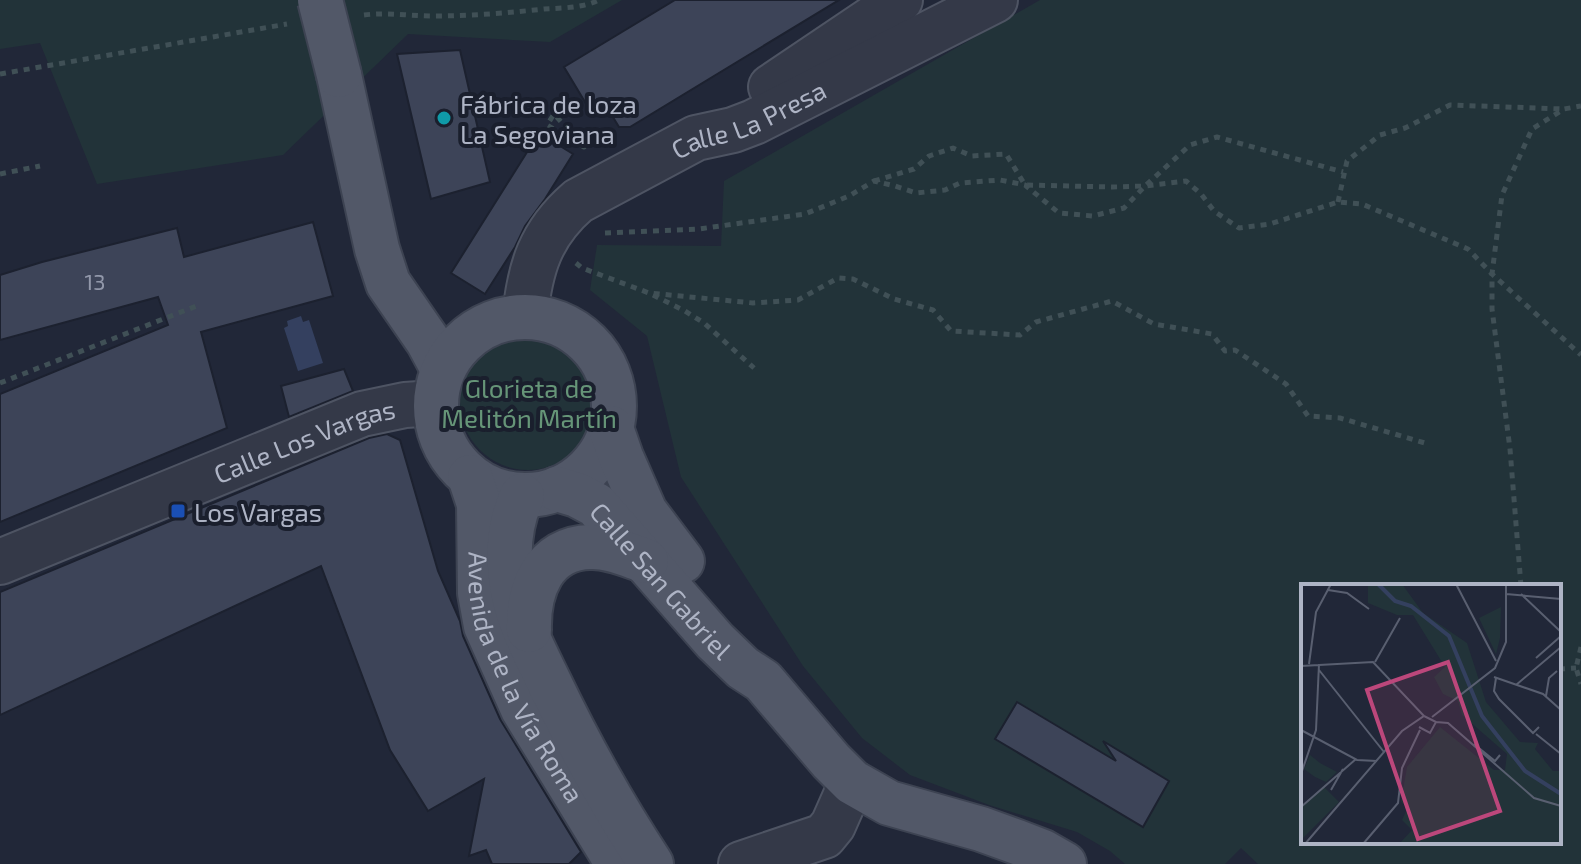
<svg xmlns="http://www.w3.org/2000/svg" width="1581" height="864" font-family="'Exo 2',sans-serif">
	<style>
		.green { fill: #223339; fill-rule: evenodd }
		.water { fill: #34405f }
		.building { fill: #3d4458; stroke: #1c212f; stroke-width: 2 }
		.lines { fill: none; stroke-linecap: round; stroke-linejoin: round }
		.minor-casing { stroke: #4e5463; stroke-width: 48 }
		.major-casing { stroke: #3d4352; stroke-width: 48 }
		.path { stroke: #405056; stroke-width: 5; stroke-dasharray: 6 6; stroke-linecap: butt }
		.minor { stroke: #343948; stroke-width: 44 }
		.major { stroke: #525868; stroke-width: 44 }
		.major-bridge-casing { stroke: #3d4352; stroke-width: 48; stroke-linecap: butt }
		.major-bridge { stroke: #525868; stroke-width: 44 }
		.culture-dot { fill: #0f9aa8; stroke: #1a1f2d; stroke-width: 3 }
		.transit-dot { fill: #1a4fb4; stroke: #1a1f2d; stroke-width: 3 }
		.labels { text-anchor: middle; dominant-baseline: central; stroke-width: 8; stroke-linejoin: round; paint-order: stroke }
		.number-label { font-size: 22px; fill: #9298aa }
		.poi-label { font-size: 26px; fill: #aeb4c5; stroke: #1a1f2d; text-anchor: start }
		.street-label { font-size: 26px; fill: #aeb4c5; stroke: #1a1f2d }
		.park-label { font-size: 26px; fill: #669578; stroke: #1a1f2d }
		.inset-river { fill: none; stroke: #34405f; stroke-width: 4 }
		.inset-road { fill: none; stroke: #595f70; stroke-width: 2 }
		.view { fill: #bc477b; fill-opacity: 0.15; stroke: #bc477b; stroke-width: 4 }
		.inset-edge { fill: none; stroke: #aeb4c5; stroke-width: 4 }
	</style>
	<rect width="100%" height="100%" fill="#212738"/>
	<!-- green -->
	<g class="green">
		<polygon points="0,0 622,0 550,42 408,34 283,155 97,184 40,43 0,49"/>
		<path d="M1040,0H1581V864H1258L1241,848L1225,864H1125L1110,851L1077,832L989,805L910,775L862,738L803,666L681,477L647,336L590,290L597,245L721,246L724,181ZM1303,586H1559V842H1303Z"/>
		<circle cx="528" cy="402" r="68"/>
	</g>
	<!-- water -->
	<polygon class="water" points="301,316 303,322 309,320 323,363 298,371 284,328 288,326 287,321"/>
	<!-- building -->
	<g class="building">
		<polygon points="675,0 839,0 630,127 619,127 603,101 588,107 564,67"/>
		<polygon points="460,50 490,182 431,199 397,54"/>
		<polygon points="539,133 573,154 545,199 525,226 515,247 485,294 451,273"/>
		<polygon points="313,222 333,296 201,332 227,428 0,522 0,394 168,325 158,297 0,340 0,275 42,262 177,228 184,257"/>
		<polygon points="344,369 353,391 289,417 281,386"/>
		<polygon points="387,434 400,440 438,571 460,621 463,636 500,719 581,852 569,864 492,864 486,850 469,856 484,779 428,811 390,750 321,566 0,715 0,592 369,438"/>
		<polygon points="1017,702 1116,761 1103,741 1169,781 1143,827 995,739"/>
	</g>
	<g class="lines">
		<defs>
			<g id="minor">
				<polyline points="771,87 900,0"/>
				<path id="s1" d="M525,316C530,268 540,234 578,201L696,138L733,130L754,122L995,0"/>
				<path id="s2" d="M0,562L362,414L405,405L435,403"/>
				<polyline points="741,864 824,836 833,825 852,782"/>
			</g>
			<g id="major">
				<polyline points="339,75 377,249 388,283 428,341 443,369"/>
				<circle cx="525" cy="406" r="89"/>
				<polyline points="611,428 621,457 645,512 682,561"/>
				<path id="s3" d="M470,477L479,504L480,593L486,626L523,709L618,864"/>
				<path id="s4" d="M557,489L577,495L596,505L715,641L743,668L763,681L831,761L852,782L889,803L981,829L1017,842L1043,852L1064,864"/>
				<path d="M522,496C508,526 507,558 513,591C519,623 535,653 549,682C579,745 613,806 651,864"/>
				<path d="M529,630C528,590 543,548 590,547C609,546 628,555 646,561"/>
			</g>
		</defs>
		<!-- minor casing -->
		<use href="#minor" class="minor-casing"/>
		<!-- major casing -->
		<use href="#major" class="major-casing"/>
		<!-- path -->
		<g class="path">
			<path d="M364,15C388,12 409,16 432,16C470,16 507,13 544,9C562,8 583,8 599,0"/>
			<polyline points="0,74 287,24"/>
			<polyline points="584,147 547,125 554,114 584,147 606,134 610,141"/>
			<polyline points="0,174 40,166"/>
			<polyline points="874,181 914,169 929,156 953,148 972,156 1006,154 1025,185 1113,187 1145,186 1190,145 1217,137 1343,172"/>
			<polyline points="1338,202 1347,161 1380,135 1405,128 1450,105 1564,109"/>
			<polyline points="605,233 699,229 805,214 849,196 874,181 895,186 916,193 945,190 960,183 1000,180 1025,185 1059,213 1093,216 1124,208 1145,186 1186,181 1201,194 1214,211 1239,228 1270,224 1338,202 1362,204 1468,249 1492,274 1581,355"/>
			<polyline points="576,263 582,268 649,293 753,303 798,300 838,278 853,279 894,299 933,310 951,331 1020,335 1036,322 1112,301 1154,324 1212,334 1225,351 1235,350 1286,384 1308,416 1340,418 1425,443"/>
			<polyline points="653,295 685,311 704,323 754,368"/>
			<polyline points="0,383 199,305"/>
			<polyline points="1521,586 1510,449 1492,309 1492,274 1502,195 1532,129 1564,109 1581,106"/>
			<polyline points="1581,647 1576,668 1581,684"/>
			<polyline points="1559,669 1576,668"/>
		</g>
		<!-- minor -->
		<use href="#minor" class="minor"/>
		<!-- major -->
		<use href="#major" class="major"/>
		<defs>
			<polyline id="major-bridge" points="320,0 339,75"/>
		</defs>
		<!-- major-bridge casing -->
		<use href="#major-bridge" class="major-bridge-casing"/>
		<!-- major-bridge -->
		<use href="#major-bridge" class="major-bridge"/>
	</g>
	<!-- markers -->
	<circle class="culture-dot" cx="444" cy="118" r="8"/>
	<rect class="transit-dot" x="170" y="503" width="16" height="16" rx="4"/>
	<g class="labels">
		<!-- number labels -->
		<g class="number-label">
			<text x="95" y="281">13</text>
		</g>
		<!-- poi labels -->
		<g class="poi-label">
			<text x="460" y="103">Fábrica de loza<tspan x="460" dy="30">La Segoviana</tspan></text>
			<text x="194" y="511">Los Vargas</text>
		</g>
		<!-- street labels -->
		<g class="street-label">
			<text stroke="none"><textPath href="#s1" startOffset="320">Calle La Presa</textPath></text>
			<text stroke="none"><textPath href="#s2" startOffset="328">Calle Los Vargas</textPath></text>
			<text stroke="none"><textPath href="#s4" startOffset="142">Calle San Gabriel</textPath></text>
			<text stroke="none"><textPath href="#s3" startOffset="212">Avenida de la Vía Roma</textPath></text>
		</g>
		<!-- park labels -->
		<g class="park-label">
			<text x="529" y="387">Glorieta de<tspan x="529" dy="30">Melitón Martín</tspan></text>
		</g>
	</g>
	<!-- overview -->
	<g transform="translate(1301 584)">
		<rect width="260" height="260" fill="#212738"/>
		<path d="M67,0H101L122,29L166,59L185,118L219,158L237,159L234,165L252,187H260V260H98L111,246L101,236L107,223L100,218L106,183L139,143L193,186H204L206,170L161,131L157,117L142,110L133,93L144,83L112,31H96L67,19ZM200,23L199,54L195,70L178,34ZM9,171L19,179L36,188L25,198L14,193L3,185ZM23,203L38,218L0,256V223Z" fill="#223339"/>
		<path class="inset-river" d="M77,0L94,17L110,22L148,52L181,132L224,187L260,210"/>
		<path class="inset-road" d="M155,0L195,77M27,6L46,9L68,25M205,10L260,15M220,10L260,48M235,74L260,52M74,78L99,34M8,80L15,28L30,0M0,82L72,78L123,132M18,86L83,168M193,93L242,110L260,126M195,94L193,107L198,115L232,149L238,143M215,101L260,63M245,112L248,94L256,87M131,133L194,84L205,58V0M135,138L147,139L233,214L260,222M0,146L56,176L76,177M235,150L260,170M173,160L194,177L199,171M0,190L15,146L18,80M30,206L42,185M0,223L55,175M4,260L101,147L123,132L135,138L129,149L118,143M62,260L97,219L101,184L119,146"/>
		<path class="view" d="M147,78L199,227L117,255L66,106Z"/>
		<rect width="260" height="260" class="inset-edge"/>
	</g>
</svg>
